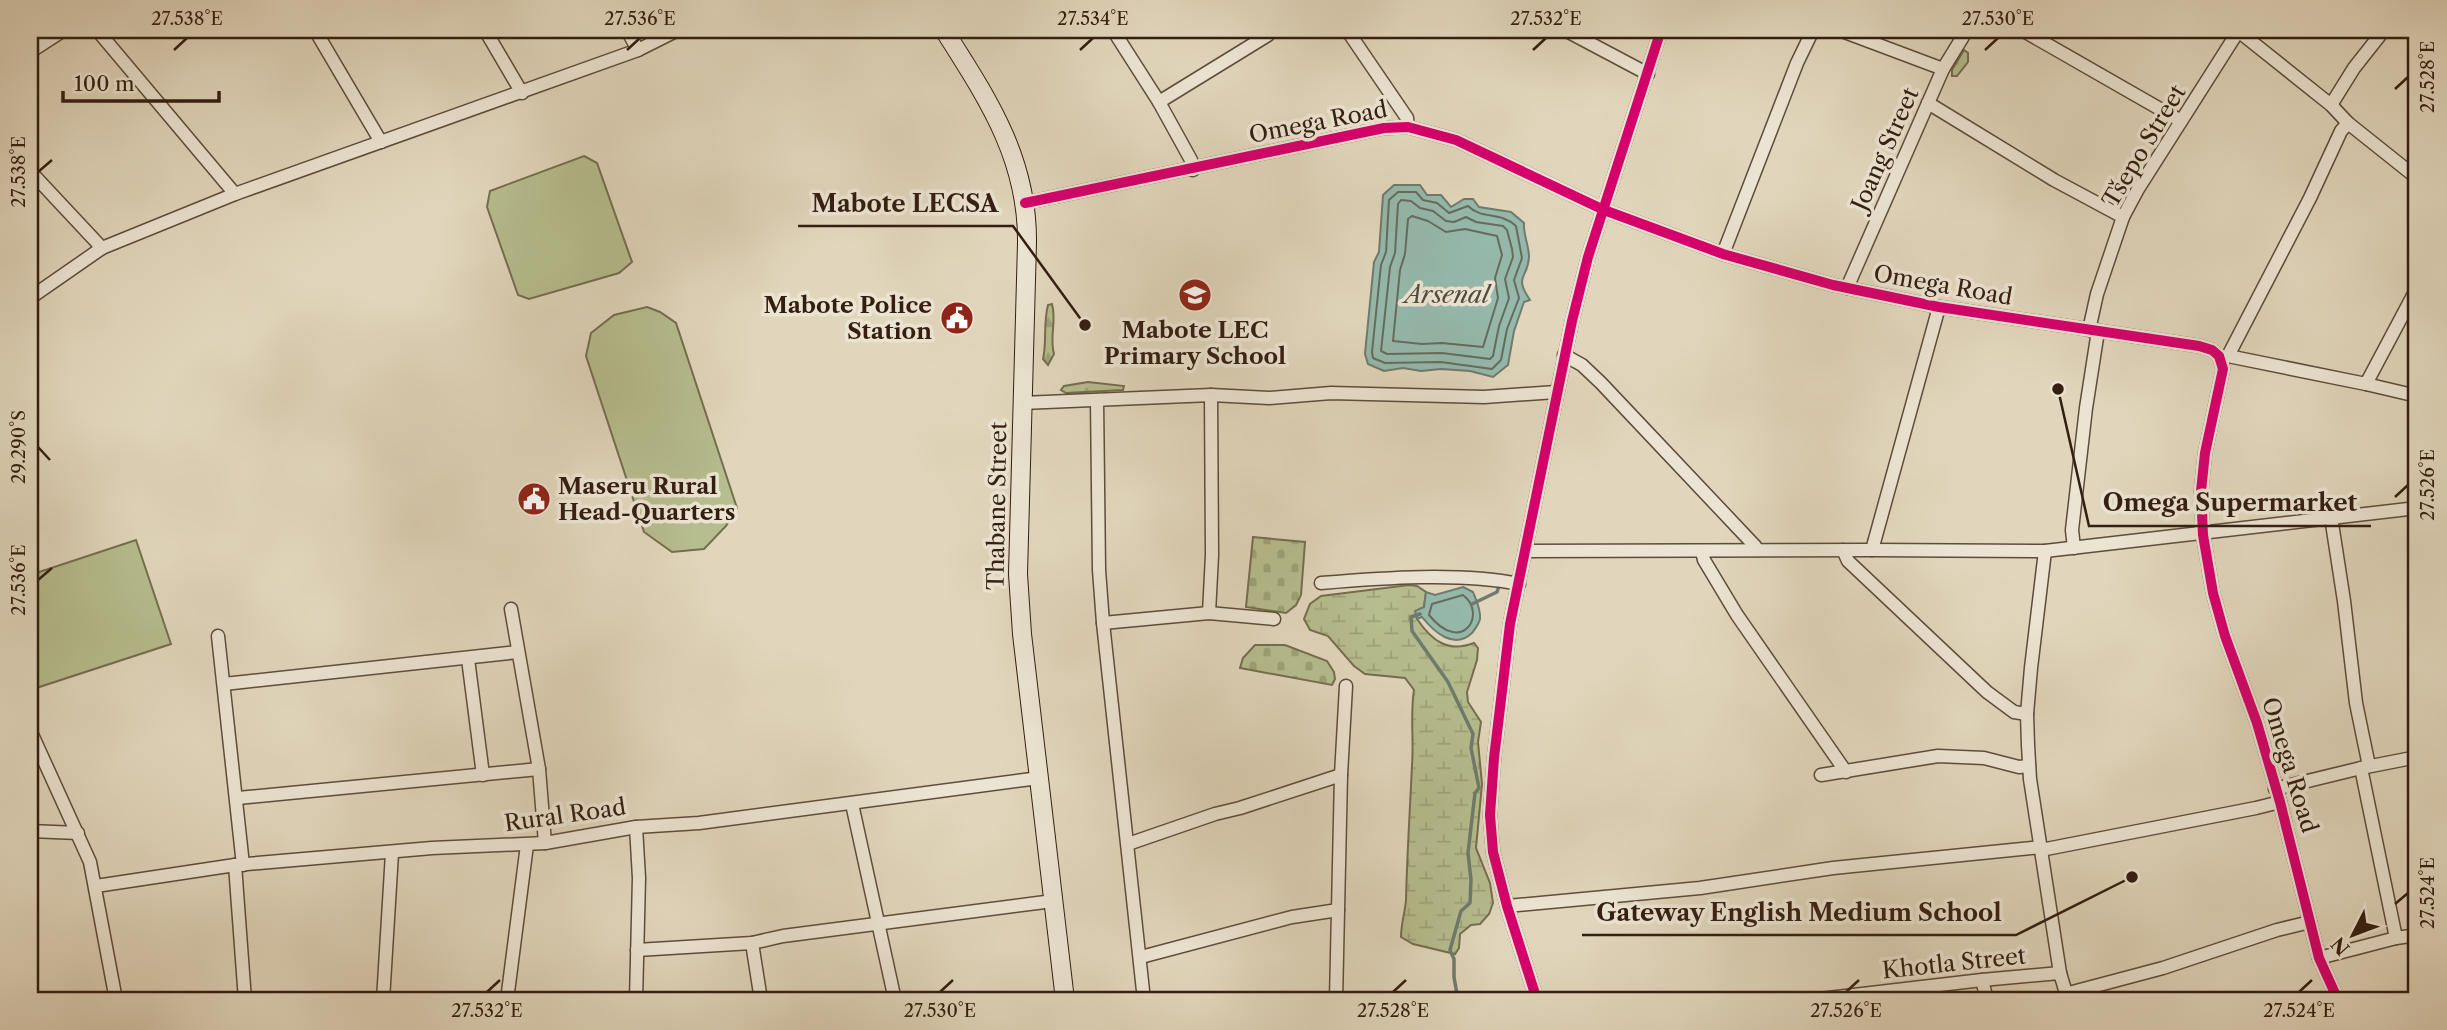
<svg xmlns="http://www.w3.org/2000/svg" width="2447" height="1030" font-family="'Libre Caslon Text',serif">
	<style>
		.green { fill: #b6bd8e; stroke: #746e4f; stroke-width: 2 }
		.forest { fill: url(#forest-firs); stroke: #746e4f; stroke-width: 2 }
		.wetland { fill: url(#wetland-marsh); stroke: #746e4f; stroke-width: 2 }
		.cemetery { fill: url(#cemetery-stones); stroke: #746e4f; stroke-width: 2 }
		.water { fill: #95b9ac; stroke: #6e7b6e; stroke-width: 2 }
		.lines { fill: none; stroke-linecap: round; stroke-linejoin: round }
		.shore { stroke: #646c5e; stroke-width: 2 }
		.stream { stroke: #6e7b6e; stroke-width: 3.5 }
		.street-casing { stroke: #5e4c3b; stroke-width: 15 }
		.secondary-casing { stroke: #331e10; stroke-width: 20 }
		.street { stroke: #ece4d3; stroke-width: 12 }
		.secondary { stroke: #ece4d3; stroke-width: 18 }
		.cycleway-casing { stroke: #ece4d3; stroke-width: 15 }
		.cycleway { stroke: #d6006c; stroke-width: 10 }
		.ticks { fill: none; stroke: #331e10; stroke-width: 2.5 }
		.labels { text-anchor: middle; dominant-baseline: central; stroke-width: 7; stroke-linejoin: round; paint-order: stroke }
		.street-label { font-size: 23px; fill: #331e10; stroke: #ece4d3 }
		.poi-label { font-size: 23px; font-weight: bold; fill: #331e10; stroke: #ece4d3; text-anchor: end }
		.water-label { font-size: 24px; font-style: italic; fill: #504c3f; stroke: #ece4d3 }
		.leader { fill: none; stroke: #331e10; stroke-width: 2.5 }
		.callout-dot { fill: #331e10; stroke: #ece4d3; stroke-width: 2.5 }
		.callout-label { font-size: 24px; text-anchor: middle; font-weight: bold; fill: #331e10; stroke: #ece4d3; stroke-width: 7; stroke-linejoin: round; paint-order: stroke }
		.neatline { fill: none; stroke: #331e10; stroke-width: 2.5 }
		.ticks-label { font-size: 18px; text-anchor: middle; fill: #331e10 }
	</style>
	<defs>
		<pattern id="forest-firs" width="22" height="20" patternUnits="userSpaceOnUse" patternTransform="scale(1.75)"><rect width="22" height="20" fill="#b6bd8e"/><path d="M5 1l3.5 6h-7zM16 11l3.5 6h-7z" fill="#9da279"/></pattern>
		<pattern id="wetland-marsh" width="20" height="14" patternUnits="userSpaceOnUse" patternTransform="scale(1.75)"><rect width="20" height="14" fill="#b6bd8e"/><path d="M1 5h8M5 5V1M11 12h8M15 12V8" fill="none" stroke="#9da279"/></pattern>
		<pattern id="cemetery-stones" width="16" height="16" patternUnits="userSpaceOnUse" patternTransform="scale(1.75)"><rect width="16" height="16" fill="#b6bd8e"/><path d="M2 7V4a2 2 0 0 1 4 0v3zM10 15v-3a2 2 0 0 1 4 0v3z" fill="#9da279"/></pattern>
	</defs>
	<rect width="100%" height="100%" fill="#e1d6bc"/>
	<filter id="stains"><feTurbulence type="fractalNoise" baseFrequency=".00286" numOctaves="4"/><feColorMatrix values="0 0 0 0 .2 0 0 0 0 .09 0 0 0 0 .02 0 0 0 .5 -.17"/></filter>
	<radialGradient id="worn" r=".72"><stop offset=".6" stop-color="#630" stop-opacity="0"/><stop offset="1" stop-color="#630" stop-opacity=".3"/></radialGradient>
	<!-- green -->
	<g class="green">
		<polygon points="584,156 597,163 632,262 619,273 529,299 518,295 487,207 490,191"/>
		<polygon points="647,307 660,312 676,323 737,508 726,526 704,549 672,552 644,532 586,356 591,333 614,315"/>
		<polygon points="136,540 171,644 30,690 30,575"/>
	</g>
	<!-- forest -->
	<g class="forest">
		<polygon points="1964,50 1968,53 1968,62 1957,76 1952,76 1952,70"/>
		<path d="M1052,304C1057,321 1049,337 1054,354L1048,365L1043,359C1047,342 1043,324 1048,305Z"/>
		<polygon points="1088,382 1124,386 1123,390 1066,393 1061,390 1064,386"/>
	</g>
	<!-- wetland -->
	<path class="wetland" d="M1409,585L1417,586L1426,592L1424,607L1417,619C1432,641 1448,653 1474,643L1478,648L1477,660L1467,692L1468,702L1481,722L1478,742L1482,784L1476,848L1490,883L1493,903L1489,914L1480,924L1471,925L1460,934L1459,948L1455,954L1413,944L1401,937C1401,924 1405,913 1406,900C1407,855 1410,810 1412,765C1414,740 1410,714 1414,690L1405,678L1365,674L1354,666L1328,636L1310,630L1304,619L1310,604L1321,596Z"/>
	<!-- cemetery -->
	<g class="cemetery">
		<polygon points="1253,537 1305,542 1301,595 1296,605 1286,613 1246,607"/>
		<polygon points="1255,645 1285,645 1327,661 1334,672 1335,679 1332,685 1240,668 1243,658"/>
	</g>
	<!-- water -->
	<g class="water">
		<path d="M1394,185H1420L1427,195H1441L1451,207L1464,199H1473L1479,207L1511,212L1524,223C1523,235 1529,245 1529,257C1528,279 1513,275 1530,300L1524,302L1514,331L1508,365L1493,377L1470,371L1441,369L1421,371L1403,368L1384,371L1368,364L1365,354L1374,262L1379,252L1383,195Z"/>
		<path d="M1463,587L1473,592C1476,600 1481,609 1480,619C1479,624 1475,629 1472,633C1454,650 1434,632 1422,617L1417,619L1415,611L1424,607L1426,592L1435,595Z"/>
	</g>
	<g class="lines">
		<!-- shore -->
		<g class="shore">
			<path d="M1398,192H1416L1423,200L1437,203L1449,213L1468,206C1482,220 1500,211 1516,226L1522,258L1514,280L1519,298L1507,329L1501,360L1492,369L1441,362L1385,363L1373,358L1372,352L1381,265L1386,252L1389,200Z"/>
			<polygon points="1401,200 1411,201 1420,208 1433,211 1446,221 1454,222 1466,217 1476,222 1503,226 1507,230 1512,249 1513,257 1505,279 1509,298 1499,326 1493,356 1490,359 1442,353 1387,354 1381,351 1390,267 1395,253 1398,204"/>
			<polygon points="1412,216 1428,221 1446,232 1465,229 1497,236 1502,255 1495,278 1498,298 1483,347 1442,343 1422,344 1393,341 1400,270 1405,254 1408,219"/>
			<path d="M1463,595C1488,614 1462,656 1429,615L1432,604Z"/>
		</g>
		<!-- stream -->
		<g class="stream">
			<polyline points="1472,604 1497,592 1500,583"/>
			<polyline points="1420,614 1411,617 1412,631 1448,682 1473,734 1471,748 1479,788 1475,793 1468,853 1471,880 1470,903 1461,911 1450,950 1454,959 1454,977 1458,1000"/>
		</g>
		<defs>
			<g id="street">
				<polyline points="97,30 235,194"/>
				<polyline points="315,30 381,142"/>
				<polyline points="485,30 522,93"/>
				<polyline points="627,30 638,50"/>
				<polyline points="1113,30 1159,102 1191,160 1193,170"/>
				<polyline points="1347,30 1407,118 1408,127"/>
				<polyline points="1565,30 1648,74"/>
				<polyline points="1839,30 1943,69"/>
				<polyline points="2022,30 2181,121"/>
				<polyline points="2237,30 2331,105 2348,123 2417,178"/>
				<polyline points="30,52 64,30"/>
				<polyline points="1159,102 1268,35 1270,30"/>
				<polyline points="1928,103 2054,180 2123,217"/>
				<polyline points="2331,105 2354,68 2384,30"/>
				<polyline points="30,171 102,248"/>
				<polyline points="1025,203 1384,128 1408,127 1456,140 1604,210 1723,254 1833,285 1939,307 2199,346 2212,350 2219,356 2223,369 2205,453 2201,491 2203,535 2213,593 2225,636 2257,723 2280,802 2319,958 2338,1000"/>
				<polyline points="1723,254 1797,63 1813,30"/>
				<polyline points="1847,288 1943,69 1967,30"/>
				<polyline points="30,298 102,248 235,194 638,50 678,30"/>
				<polyline points="2089,330 2097,294 2123,217 2138,189 2239,30"/>
				<polyline points="1564,355 1582,365 1601,383 1755,546 1757,550"/>
				<polyline points="2228,356 2310,198 2341,131 2348,123"/>
				<polyline points="2221,360 2228,356 2366,384 2417,396"/>
				<polyline points="2366,384 2417,288"/>
				<polyline points="1097,400 1099,570 1103,623 1144,1000"/>
				<polyline points="1022,403 1211,395 1269,398 1331,393 1484,397 1556,392"/>
				<polyline points="2331,517 2344,601 2356,703 2369,766"/>
				<polyline points="2074,548 2072,530 2086,408 2098,331"/>
				<polyline points="1843,550 1848,561 1987,692 2014,712 2027,714"/>
				<polyline points="1872,550 1939,307"/>
				<polyline points="1525,551 1872,550 2045,551 2417,508"/>
				<polyline points="1702,551 1704,560 1737,615 1846,772"/>
				<polyline points="2045,551 2031,668 2027,714 2028,745 2030,779 2060,973 2068,1000"/>
				<path d="M1321,583C1382,578 1460,572 1519,584"/>
				<polyline points="511,609 539,769 545,843"/>
				<polyline points="1209,613 1212,555 1211,395"/>
				<polyline points="1103,623 1209,613 1274,619"/>
				<polyline points="218,636 243,865"/>
				<polyline points="468,659 483,775"/>
				<polyline points="224,684 518,652"/>
				<polyline points="30,730 90,862 116,1000"/>
				<polyline points="2361,768 2396,938 2417,935"/>
				<polyline points="1821,775 1938,756 1984,758 2019,767 2029,766"/>
				<polyline points="2275,789 2361,768 2417,757"/>
				<polyline points="238,798 539,769"/>
				<polyline points="852,804 895,1000"/>
				<polyline points="636,827 639,878 636,1000"/>
				<polyline points="30,831 78,833"/>
				<polyline points="1128,844 1215,814 1240,808 1341,775"/>
				<polyline points="2041,850 2256,808 2280,802"/>
				<polyline points="235,865 245,1000"/>
				<polyline points="96,886 235,865 432,848 545,843 636,827 699,823 1039,778"/>
				<polyline points="1507,906 1700,888 1833,868 2041,847"/>
				<polyline points="752,943 761,1000"/>
				<polyline points="637,950 752,943 783,936 1053,901"/>
				<polyline points="1141,957 1292,917 1338,910"/>
				<polyline points="2319,958 2396,938"/>
				<polyline points="1982,980 1987,1000"/>
				<polyline points="2065,994 2163,968 2277,930 2310,922"/>
				<polyline points="383,1000 392,853"/>
				<polyline points="507,1000 527,845"/>
				<polyline points="1336,1000 1341,775 1346,686"/>
				<polyline points="1537,1000 1507,906 1493,852 1490,815 1494,758 1510,624 1572,321 1588,257 1661,30"/>
				<polyline points="1811,1000 1982,980 2060,973"/>
			</g>
			<path id="secondary" d="M944,30C987,98 1028,158 1027,243L1018,574L1022,634L1065,1000"/>
		</defs>
		<!-- street casing -->
		<use href="#street" class="street-casing"/>
		<!-- secondary casing -->
		<use href="#secondary" class="secondary-casing"/>
		<!-- street -->
		<use href="#street" class="street"/>
		<!-- secondary -->
		<use href="#secondary" class="secondary"/>
		<defs>
			<g id="cycleway">
				<polyline points="1025,203 1384,128 1408,127 1456,140 1604,210 1723,254 1833,285 1939,307 2199,346 2212,350 2219,356 2223,369 2205,453 2201,491 2203,535 2213,593 2225,636 2257,723 2280,802 2319,958 2338,1000"/>
				<polyline points="1537,1000 1507,906 1493,852 1490,815 1494,758 1510,624 1572,321 1588,257 1661,30"/>
			</g>
		</defs>
		<!-- cycleway casing -->
		<use href="#cycleway" class="cycleway-casing"/>
		<!-- cycleway -->
		<use href="#cycleway" class="cycleway"/>
	</g>
	<!-- ticks -->
	<path class="ticks" d="M174,50L187,38M627,50L640,38M1080,50L1093,38M1533,50L1546,38M1985,50L1998,38M2395,89L2408,77M38,172L52,160M38,447L50,460M2395,497L2408,485M38,580L52,568M2395,904L2408,893M487,992L500,980M940,992L953,980M1393,992L1406,980M1846,992L1859,980M2299,992L2312,980"/>
	<!-- icons -->
	<defs>
		<symbol id="school-disc" viewBox="-11 -11 22 22"><circle r="9.5" fill="#8f2418" stroke="#ece4d3"/><path d="M0-5L7-2L0 1L-7-2ZM-4 1L0 2.5L4 1V4Q0 6-4 4Z" fill="#fff"/></symbol>
		<symbol id="civic-disc" viewBox="-11 -11 22 22"><circle r="9.5" fill="#8f2418" stroke="#ece4d3"/><path d="M-.6-6.5H3V-4.5H.6V-3L4-1V1h2V6H-6V1h2V-1L-.6-3ZM-1.2 2.5V6h2.4V2.5Z" fill="#fff"/></symbol>
	</defs>
	<g fill-rule="evenodd">
		<use href="#school-disc" x="1176" y="276" width="38" height="38"/>
		<use href="#civic-disc" x="938" y="299" width="38" height="38"/>
		<use href="#civic-disc" x="515" y="480" width="38" height="38"/>
	</g>
	<g class="labels">
		<!-- street labels -->
		<g class="street-label">
			<text transform="translate(1318 122) rotate(-11)">Omega Road</text>
			<text transform="translate(2144 146) rotate(-59)">Tšepo Street</text>
			<text transform="translate(1885 149) rotate(-66)">Joang Street</text>
			<text transform="translate(1943 285) rotate(10)">Omega Road</text>
			<text transform="translate(997 506) rotate(-89)">Thabane Street</text>
			<text transform="translate(2290 765) rotate(73)">Omega Road</text>
			<text transform="translate(565 815) rotate(-8)">Rural Road</text>
			<text transform="translate(1954 963) rotate(-6)">Khotla Street</text>
		</g>
		<!-- poi labels -->
		<g class="poi-label">
			<text x="932" y="305">Mabote Police<tspan x="932" dy="26">Station</tspan></text>
			<text x="1195" y="330" text-anchor="middle">Mabote LEC<tspan x="1195" dy="26">Primary School</tspan></text>
			<text x="558" y="486" text-anchor="start">Maseru Rural<tspan x="558" dy="26">Head-Quarters</tspan></text>
		</g>
		<!-- water labels -->
		<g class="water-label">
			<text x="1447" y="294">Arsenal</text>
		</g>
	</g>
	<!-- callouts -->
	<path class="leader" d="M1085 325L1013 226H798M2058 389L2089 526H2371M2132 877L2016 935H1582"/>
	<g class="callout-dot">
		<circle cx="1085" cy="325" r="7"/>
		<circle cx="2058" cy="389" r="7"/>
		<circle cx="2132" cy="877" r="7"/>
	</g>
	<g class="callout-label">
		<text x="905" y="212">Mabote LECSA</text>
		<text x="2230" y="511">Omega Supermarket</text>
		<text x="1799" y="921">Gateway English Medium School</text>
	</g>
	<!-- margin -->
	<rect width="2447" height="1030" fill="none" stroke="#e1d6bc" stroke-width="77"/>
	<!-- north arrow -->
	<g transform="translate(2353 935) rotate(228)" stroke="#ece4d3" stroke-width="5" paint-order="stroke">
	<path d="M0-5L12 26L0 18L-12 26Z" fill="#331e10"/>
	<text y="-10" font-size="19" font-weight="bold" text-anchor="middle" fill="#331e10">N</text>
	</g>
	<!-- scale -->
	<path d="M63 91v10h156v-10" fill="none" stroke="#331e10" stroke-width="3.5"/>
	<text x="74" y="91" font-size="21" fill="#331e10" stroke="#ece4d3" stroke-width="5" paint-order="stroke">100 m</text>
	<rect x="38" y="38" width="2370" height="954" class="neatline"/>
	<g class="ticks-label">
		<text x="187" y="25">27.538°E</text>
		<text x="640" y="25">27.536°E</text>
		<text x="1093" y="25">27.534°E</text>
		<text x="1546" y="25">27.532°E</text>
		<text x="1998" y="25">27.530°E</text>
		<text transform="translate(2428 77) rotate(-90)" y="6">27.528°E</text>
		<text transform="translate(19 172) rotate(-90)" y="6">27.538°E</text>
		<text transform="translate(19 447) rotate(-90)" y="6">29.290°S</text>
		<text transform="translate(2428 485) rotate(-90)" y="6">27.526°E</text>
		<text transform="translate(19 580) rotate(-90)" y="6">27.536°E</text>
		<text transform="translate(2428 893) rotate(-90)" y="6">27.524°E</text>
		<text x="487" y="1017">27.532°E</text>
		<text x="940" y="1017">27.530°E</text>
		<text x="1393" y="1017">27.528°E</text>
		<text x="1846" y="1017">27.526°E</text>
		<text x="2299" y="1017">27.524°E</text>
	</g>
	<rect width="100%" height="100%" filter="url(#stains)"/>
	<rect width="100%" height="100%" fill="url(#worn)"/>
</svg>
